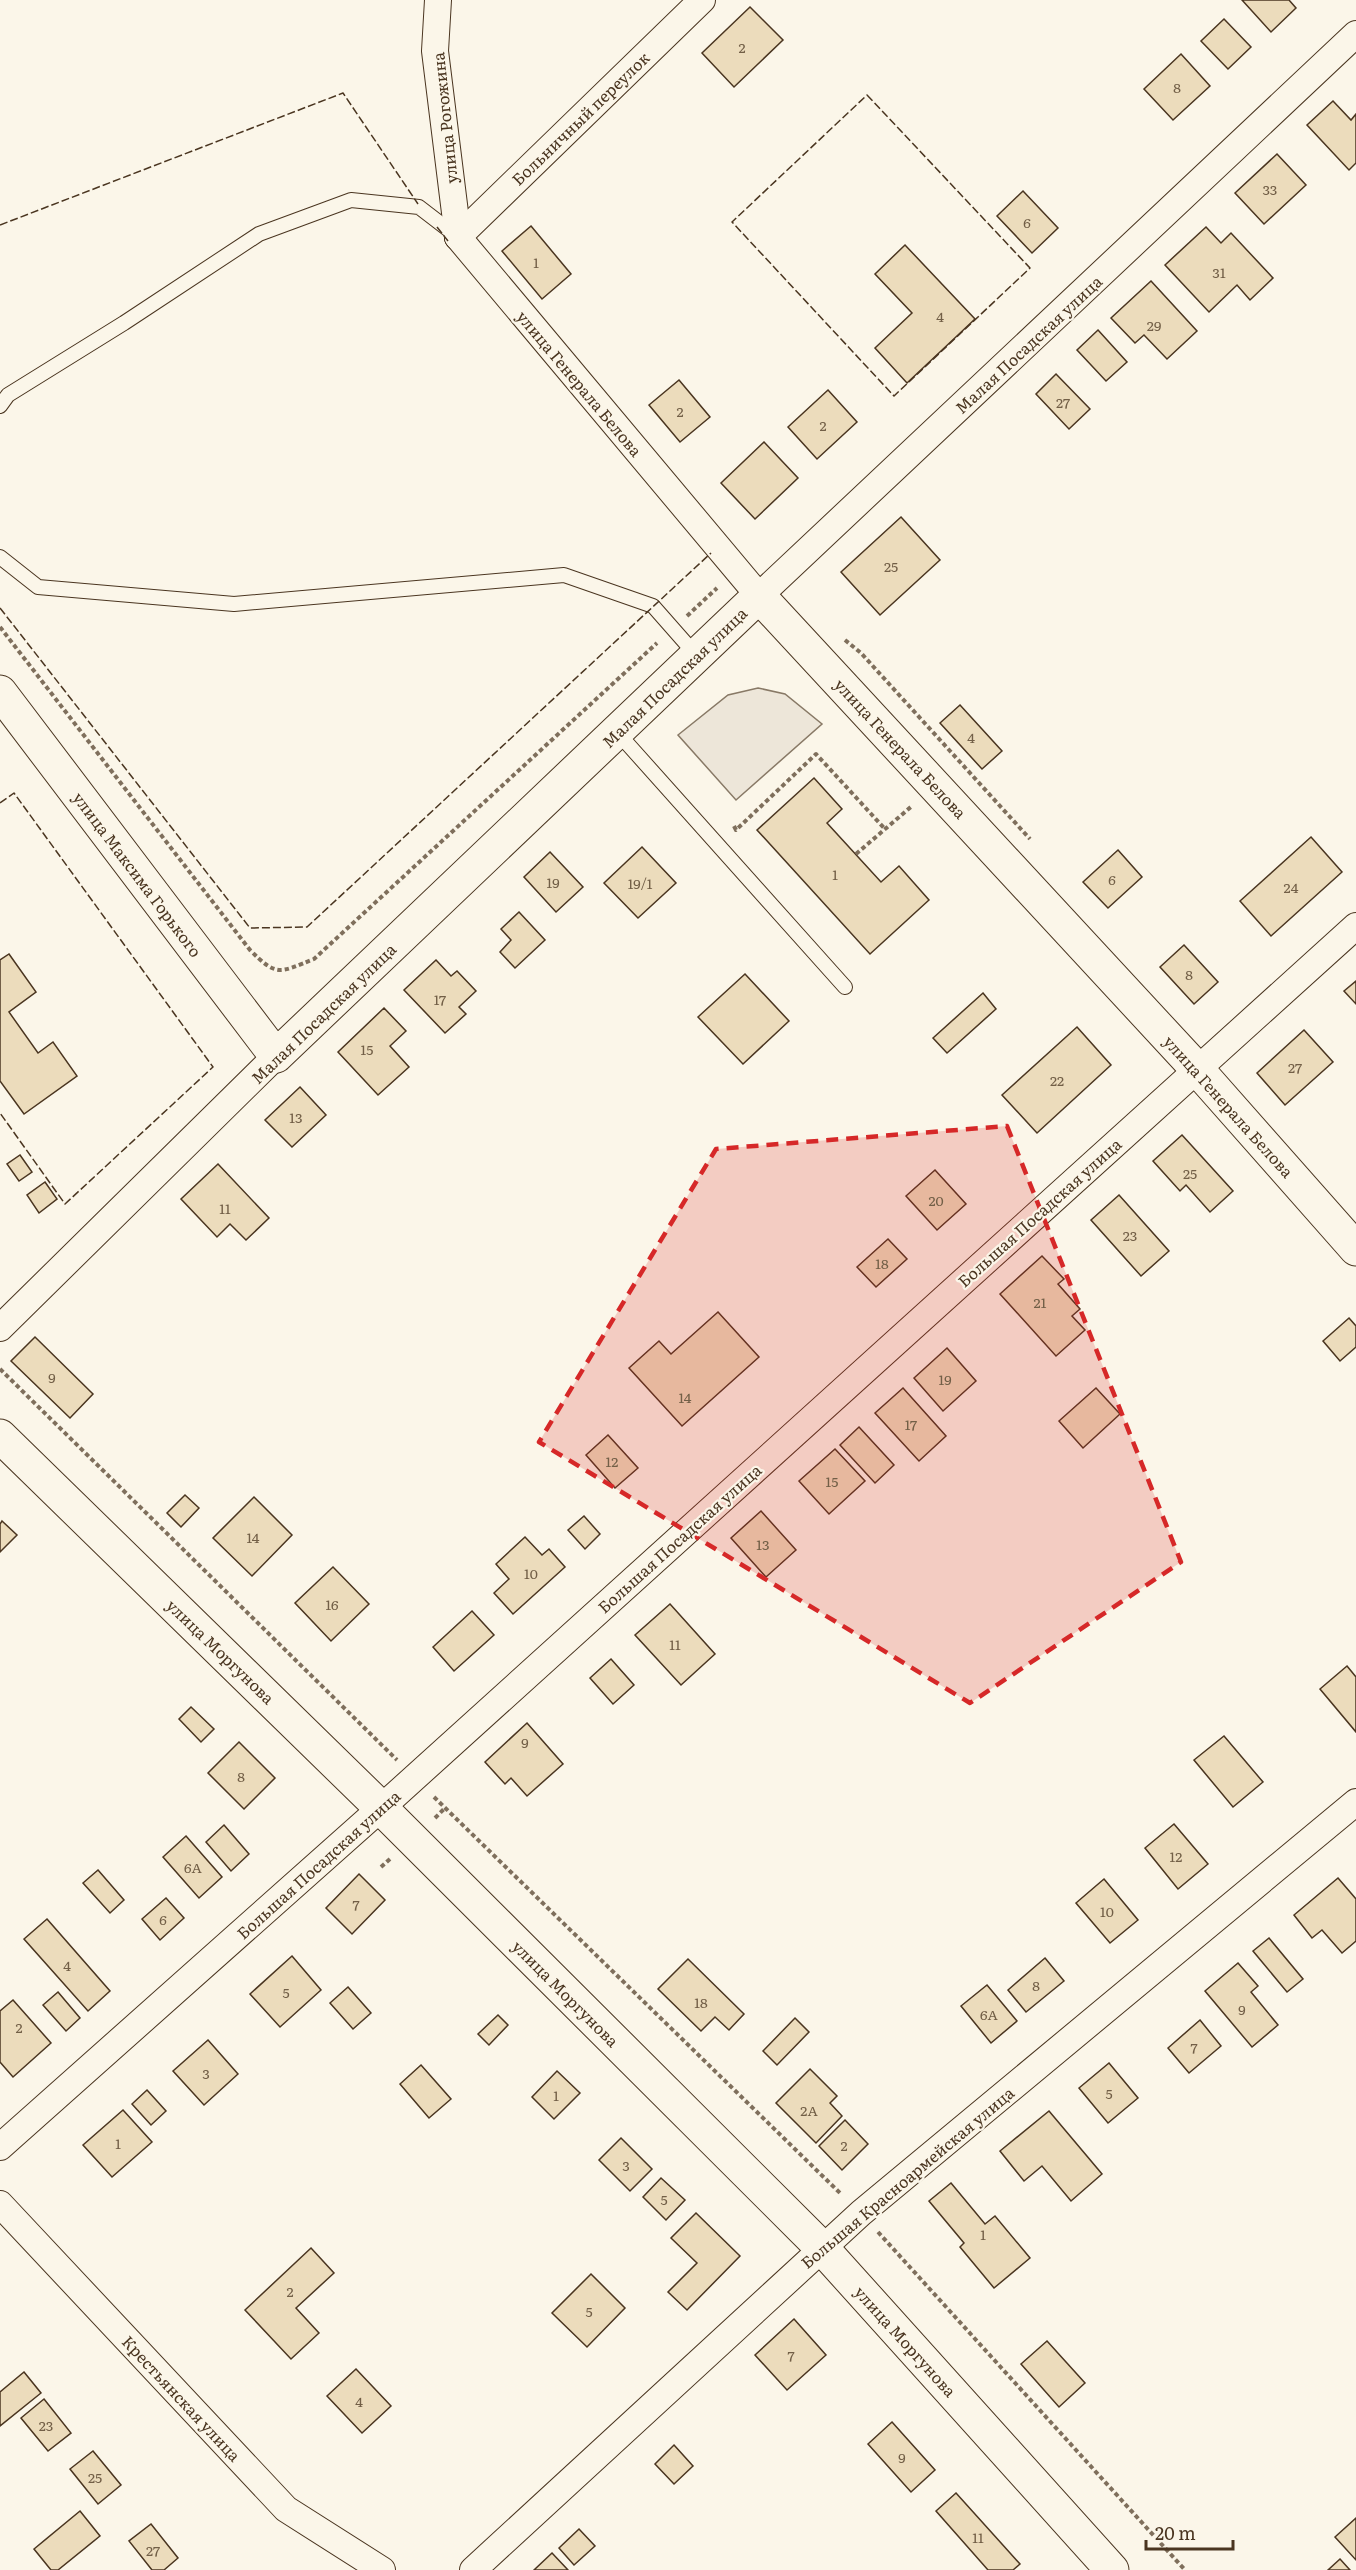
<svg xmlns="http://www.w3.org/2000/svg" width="1356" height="2570" font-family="Literata,serif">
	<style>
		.green { fill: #ede6d9; stroke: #887966; stroke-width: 1.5 }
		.building { fill: #ecdcbc; stroke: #4a3520; stroke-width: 1.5 }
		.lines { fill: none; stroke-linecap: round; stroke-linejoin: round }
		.service-casing { stroke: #4a3520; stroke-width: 16 }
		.minor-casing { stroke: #4a3520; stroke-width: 28 }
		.secondary-casing { stroke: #4a3520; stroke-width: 35 }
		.path { stroke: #7f6f5c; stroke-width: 4; stroke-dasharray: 4.5 3; stroke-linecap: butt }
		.service { stroke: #fbf6e9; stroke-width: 14 }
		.minor { stroke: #fbf6e9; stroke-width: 26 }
		.secondary { stroke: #fbf6e9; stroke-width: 33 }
		.fence { stroke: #4a3520; stroke-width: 1.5; stroke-dasharray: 8 3; stroke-linecap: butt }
		.marked { fill: #d62828; fill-opacity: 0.2; stroke: #d62828; stroke-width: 4.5; stroke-dasharray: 12 8; stroke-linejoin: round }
		.labels { text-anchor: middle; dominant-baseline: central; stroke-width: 4.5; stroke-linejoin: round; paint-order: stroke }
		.number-label { font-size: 14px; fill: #725f47 }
		.street-label { font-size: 16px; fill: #4a3520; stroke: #fbf6e9 }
	</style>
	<rect width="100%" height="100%" fill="#fbf6e9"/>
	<!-- green -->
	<polygon class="green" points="758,688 785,694 822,724 736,800 678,735 728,695"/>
	<!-- building -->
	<g class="building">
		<polygon points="1242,0 1289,0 1296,8 1271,32"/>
		<polygon points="750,7 783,40 734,87 702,53"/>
		<polygon points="1224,19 1251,47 1228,69 1201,41"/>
		<polygon points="1181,54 1210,86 1173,120 1144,89"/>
		<polygon points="1333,101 1351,120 1356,114 1356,163 1349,170 1307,125"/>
		<polygon points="1277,154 1306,185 1264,224 1235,193"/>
		<polygon points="1023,191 1058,228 1032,253 997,216"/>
		<polygon points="531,226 571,274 542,299 502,251"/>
		<polygon points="1206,227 1221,243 1231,233 1273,278 1250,300 1237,285 1209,312 1165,265"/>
		<polygon points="905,245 975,319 907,383 875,348 912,313 875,274"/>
		<polygon points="1151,281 1197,331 1167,359 1144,335 1135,343 1111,318"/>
		<polygon points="1098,330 1127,362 1106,381 1077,350"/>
		<polygon points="1056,374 1090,409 1069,429 1036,394"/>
		<polygon points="679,380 710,417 680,442 649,405"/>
		<polygon points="828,390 857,422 817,459 788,427"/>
		<polygon points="764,442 798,478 755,519 721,483"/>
		<polygon points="901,517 940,560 880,615 841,572"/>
		<polygon points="960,705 1002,751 982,769 940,723"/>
		<polygon points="814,778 842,809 827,823 881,882 899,866 929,900 870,954 757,830"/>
		<polygon points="1311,837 1342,872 1271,936 1240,901"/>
		<polygon points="642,847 676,883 638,918 604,883"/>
		<polygon points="1118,850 1142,877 1108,908 1083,882"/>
		<polygon points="550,852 583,887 556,912 524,877"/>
		<polygon points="519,912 545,940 515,968 500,952 511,940 501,929"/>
		<polygon points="1184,945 1218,982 1194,1004 1160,967"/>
		<polygon points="9,954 36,992 9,1012 38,1053 53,1042 77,1076 24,1114 0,1081 0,960"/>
		<polygon points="436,960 451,976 457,971 476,991 459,1007 466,1014 445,1033 404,990"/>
		<polygon points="745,974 789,1021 743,1064 698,1017"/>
		<polygon points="1356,981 1356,1004 1344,991"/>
		<polygon points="983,993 996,1009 947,1053 933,1038"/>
		<polygon points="384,1008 406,1031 390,1046 409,1067 378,1095 338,1052"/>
		<polygon points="1077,1027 1111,1065 1037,1133 1002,1095"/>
		<polygon points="1304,1030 1333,1062 1285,1105 1257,1073"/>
		<polygon points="300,1087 326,1115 292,1147 265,1120"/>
		<polygon points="1182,1135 1233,1191 1210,1212 1186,1185 1180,1191 1153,1161"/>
		<polygon points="20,1155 32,1172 19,1181 7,1164"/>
		<polygon points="218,1164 269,1218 246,1240 230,1224 217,1237 181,1199"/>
		<polygon points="935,1170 966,1204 937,1230 906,1196"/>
		<polygon points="45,1182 57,1199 39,1213 27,1195"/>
		<polygon points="1119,1195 1169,1251 1141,1276 1091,1220"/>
		<polygon points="888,1239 907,1259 876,1287 857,1267"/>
		<polygon points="1042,1256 1064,1279 1058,1284 1080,1309 1072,1316 1085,1330 1056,1356 1000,1294"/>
		<polygon points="718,1312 759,1357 682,1426 629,1368 659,1341 671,1354"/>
		<polygon points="1349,1318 1356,1326 1356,1347 1340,1361 1323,1341"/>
		<polygon points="35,1337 93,1394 70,1418 11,1361"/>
		<polygon points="947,1348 976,1381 943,1411 914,1378"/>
		<polygon points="903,1388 946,1436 919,1461 875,1413"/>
		<polygon points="1096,1388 1120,1414 1083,1448 1059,1421"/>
		<polygon points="859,1427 894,1465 875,1483 840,1445"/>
		<polygon points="608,1435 638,1468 615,1488 586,1455"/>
		<polygon points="835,1449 865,1481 829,1514 799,1481"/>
		<polygon points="185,1495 199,1508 181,1527 167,1513"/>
		<polygon points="254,1497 292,1535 252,1576 213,1538"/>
		<polygon points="761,1511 796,1550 766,1577 731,1538"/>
		<polygon points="584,1516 600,1534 585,1549 568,1530"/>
		<polygon points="2,1521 17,1535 0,1552 0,1524"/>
		<polygon points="525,1537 542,1555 549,1549 565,1567 513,1614 494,1593 509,1579 496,1564"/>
		<polygon points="333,1567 369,1604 331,1641 295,1603"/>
		<polygon points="670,1604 715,1654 681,1685 635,1635"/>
		<polygon points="472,1611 494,1635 454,1671 433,1647"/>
		<polygon points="611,1659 634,1685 613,1704 590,1678"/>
		<polygon points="1347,1666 1356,1677 1356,1732 1320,1689"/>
		<polygon points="191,1707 214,1729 201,1742 179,1719"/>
		<polygon points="527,1723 563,1764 527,1796 511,1778 505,1784 485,1762"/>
		<polygon points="1224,1736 1263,1782 1233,1807 1194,1760"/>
		<polygon points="239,1742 275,1778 244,1809 208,1773"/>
		<polygon points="1174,1824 1208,1864 1178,1889 1145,1848"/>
		<polygon points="224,1825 249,1854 231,1871 206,1842"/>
		<polygon points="186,1836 222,1877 199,1898 163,1857"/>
		<polygon points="98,1870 124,1900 110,1913 83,1883"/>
		<polygon points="359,1874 385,1900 352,1934 326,1908"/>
		<polygon points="1338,1878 1356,1899 1356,1941 1342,1953 1322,1930 1312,1938 1294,1915"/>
		<polygon points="1104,1879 1138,1920 1110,1943 1076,1903"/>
		<polygon points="166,1898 184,1918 160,1940 142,1919"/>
		<polygon points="47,1919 110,1991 88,2011 24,1939"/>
		<polygon points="1269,1938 1303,1979 1287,1992 1253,1951"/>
		<polygon points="292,1956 321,1990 280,2027 250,1994"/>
		<polygon points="1045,1958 1064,1981 1026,2012 1008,1990"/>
		<polygon points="688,1959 744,2014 729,2030 715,2017 701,2031 658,1989"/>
		<polygon points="1238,1963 1258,1986 1251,1992 1278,2025 1252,2047 1205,1991"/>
		<polygon points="987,1985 1017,2021 991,2043 961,2006"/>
		<polygon points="348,1987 371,2013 353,2029 330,2003"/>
		<polygon points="58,1992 80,2018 66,2031 43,2005"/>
		<polygon points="13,2000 51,2043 13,2077 0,2062 0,2011"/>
		<polygon points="498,2015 508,2025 489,2045 478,2034"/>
		<polygon points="795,2018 809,2032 777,2065 763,2051"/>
		<polygon points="1200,2020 1221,2046 1189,2073 1168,2048"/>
		<polygon points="208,2040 238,2074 204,2105 173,2071"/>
		<polygon points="1109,2063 1138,2098 1108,2123 1079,2088"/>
		<polygon points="421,2065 451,2099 429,2118 400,2084"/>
		<polygon points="810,2069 837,2096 830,2103 842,2116 816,2143 776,2103"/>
		<polygon points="557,2071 580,2093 554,2119 532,2097"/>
		<polygon points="147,2090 166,2111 151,2125 132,2104"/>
		<polygon points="123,2110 152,2142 112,2177 83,2145"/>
		<polygon points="1049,2111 1102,2174 1071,2201 1042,2166 1024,2181 1000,2151"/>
		<polygon points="845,2120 868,2144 842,2170 819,2146"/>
		<polygon points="621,2138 652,2169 630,2191 599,2160"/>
		<polygon points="661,2178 685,2200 666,2220 643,2197"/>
		<polygon points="951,2183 985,2224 995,2216 1030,2258 994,2288 960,2247 964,2243 929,2201"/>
		<polygon points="696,2213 740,2256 687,2310 668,2292 697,2263 671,2238"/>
		<polygon points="311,2248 334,2273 296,2308 319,2333 291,2359 245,2310"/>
		<polygon points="591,2274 625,2308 587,2347 552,2313"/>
		<polygon points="794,2319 826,2355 787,2390 755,2355"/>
		<polygon points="1047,2341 1085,2383 1059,2407 1021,2364"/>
		<polygon points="356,2369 391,2406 362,2433 327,2396"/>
		<polygon points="24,2372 41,2393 0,2426 0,2392"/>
		<polygon points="44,2399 71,2433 48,2451 21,2418"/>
		<polygon points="892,2422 935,2470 911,2492 868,2444"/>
		<polygon points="674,2445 693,2466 674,2484 655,2464"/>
		<polygon points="93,2451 121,2485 98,2504 70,2469"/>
		<polygon points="956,2493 1020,2564 1013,2570 988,2570 936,2511"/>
		<polygon points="80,2511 100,2536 58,2570 51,2570 34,2549"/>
		<polygon points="1356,2518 1356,2560 1335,2537"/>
		<polygon points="151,2524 178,2558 164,2570 152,2570 129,2541"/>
		<polygon points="579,2529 595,2546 574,2565 559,2548"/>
		<polygon points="552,2553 568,2570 534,2570"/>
		<polygon points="1340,2559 1350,2570 1328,2570"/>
	</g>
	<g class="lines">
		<defs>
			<g id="service">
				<polyline points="0,406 8,395 124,323 259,234 351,200 419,207 458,237"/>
				<polyline points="0,557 38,587 234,604 564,575 653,606 697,656"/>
				<polyline points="617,732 845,987"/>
			</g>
			<g id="minor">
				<polyline points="438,0 435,51 458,237"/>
				<polyline points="458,237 759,596 1356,34"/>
				<polyline points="458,237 702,0"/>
				<polyline points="0,1328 276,1056"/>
				<polyline points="0,2147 381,1808 1356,926"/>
				<polyline points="0,2204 286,2509 382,2570"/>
				<polyline points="473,2570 861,2213 1356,1802"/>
			</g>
			<g id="secondary">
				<polyline points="0,692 276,1056 759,596 1197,1069 1356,1249"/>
				<polyline points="0,1436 381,1808 822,2248 1112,2570"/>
			</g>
		</defs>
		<!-- service casing -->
		<use href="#service" class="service-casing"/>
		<!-- minor casing -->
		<use href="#minor" class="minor-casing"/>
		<!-- secondary casing -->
		<use href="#secondary" class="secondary-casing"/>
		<!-- path -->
		<g class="path">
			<polyline points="687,616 717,588"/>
			<path d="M0,627L250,950C277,977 279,973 314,959L657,643"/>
			<polyline points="845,640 861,653 1030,839"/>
			<polyline points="734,826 736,830 816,754 885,829"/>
			<polyline points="856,854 912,806"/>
			<polyline points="0,1369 397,1760"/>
			<polyline points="434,1797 841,2194"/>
			<polyline points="435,1818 445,1808"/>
			<polyline points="381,1867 390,1859"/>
			<polyline points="878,2232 1185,2570"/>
		</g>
		<!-- service -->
		<use href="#service" class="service"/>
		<!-- minor -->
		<use href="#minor" class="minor"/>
		<!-- secondary -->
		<use href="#secondary" class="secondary"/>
		<!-- fence -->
		<g class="fence">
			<polygon points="867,95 1030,268 894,396 732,222"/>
			<polyline points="0,225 343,93 418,204"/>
			<polyline points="437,227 448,241"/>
			<polyline points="0,608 250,928 307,927 711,553"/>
			<polyline points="0,803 14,793 213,1067 65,1204 0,1113"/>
		</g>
	</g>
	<!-- marked area -->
	<path class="marked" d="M1007,1126L1181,1562L970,1703L539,1442L716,1149Z"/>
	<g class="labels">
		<!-- number labels -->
		<g class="number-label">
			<text x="742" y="47">2</text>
			<text x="1177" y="87">8</text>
			<text x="1270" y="189">33</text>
			<text x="1027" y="222">6</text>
			<text x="536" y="262">1</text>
			<text x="1219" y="272">31</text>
			<text x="940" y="316">4</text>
			<text x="1154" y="325">29</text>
			<text x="1063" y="402">27</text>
			<text x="680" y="411">2</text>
			<text x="823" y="425">2</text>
			<text x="891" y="566">25</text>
			<text x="971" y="737">4</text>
			<text x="835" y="874">1</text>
			<text x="1112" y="879">6</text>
			<text x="553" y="882">19</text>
			<text x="640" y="883">19/1</text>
			<text x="1291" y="887">24</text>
			<text x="1189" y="974">8</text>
			<text x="440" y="999">17</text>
			<text x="367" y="1049">15</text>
			<text x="1295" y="1067">27</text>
			<text x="1057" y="1080">22</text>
			<text x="296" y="1117">13</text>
			<text x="1190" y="1173">25</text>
			<text x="936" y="1200">20</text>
			<text x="225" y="1208">11</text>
			<text x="1130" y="1235">23</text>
			<text x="882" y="1263">18</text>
			<text x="1040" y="1302">21</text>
			<text x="52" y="1377">9</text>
			<text x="945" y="1379">19</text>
			<text x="685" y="1397">14</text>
			<text x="911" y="1424">17</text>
			<text x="612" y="1461">12</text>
			<text x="832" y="1481">15</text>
			<text x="253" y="1537">14</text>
			<text x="763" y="1544">13</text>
			<text x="531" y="1573">10</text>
			<text x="332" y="1604">16</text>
			<text x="675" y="1644">11</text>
			<text x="525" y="1742">9</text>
			<text x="241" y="1776">8</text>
			<text x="1176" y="1856">12</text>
			<text x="193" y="1867">6А</text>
			<text x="356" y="1904">7</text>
			<text x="1107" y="1911">10</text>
			<text x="163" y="1919">6</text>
			<text x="67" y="1965">4</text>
			<text x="1036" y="1985">8</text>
			<text x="286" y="1992">5</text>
			<text x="701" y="2002">18</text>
			<text x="1242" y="2009">9</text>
			<text x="989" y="2014">6А</text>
			<text x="19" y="2027">2</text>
			<text x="1194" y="2047">7</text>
			<text x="206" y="2073">3</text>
			<text x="1109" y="2093">5</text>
			<text x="556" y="2095">1</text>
			<text x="809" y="2110">2А</text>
			<text x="118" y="2143">1</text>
			<text x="844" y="2145">2</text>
			<text x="626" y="2165">3</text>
			<text x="664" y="2199">5</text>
			<text x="983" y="2234">1</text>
			<text x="290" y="2291">2</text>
			<text x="589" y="2311">5</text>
			<text x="791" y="2355">7</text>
			<text x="359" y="2401">4</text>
			<text x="46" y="2425">23</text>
			<text x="902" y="2457">9</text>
			<text x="95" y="2477">25</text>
			<text x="978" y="2537">11</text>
			<text x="153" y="2550">27</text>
		</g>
		<!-- street labels -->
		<g class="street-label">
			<text transform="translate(444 118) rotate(-96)">улица Рогожина</text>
			<text transform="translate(580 118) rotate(-44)">Больничный переулок</text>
			<text transform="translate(1028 344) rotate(-43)">Малая Посадская улица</text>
			<text transform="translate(580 383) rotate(50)">улица Генерала Белова</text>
			<text transform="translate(674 677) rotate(-44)">Малая Посадская улица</text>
			<text transform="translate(901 748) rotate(47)">улица Генерала Белова</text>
			<text transform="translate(138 874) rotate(53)">улица Максима Горького</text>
			<text transform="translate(323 1013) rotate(-44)">Малая Посадская улица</text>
			<text transform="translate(1229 1106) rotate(48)">улица Генерала Белова</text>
			<text transform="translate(1039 1212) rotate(-42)">Большая Посадская улица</text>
			<text transform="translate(679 1538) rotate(-42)">Большая Посадская улица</text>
			<text transform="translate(221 1651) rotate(44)">улица Моргунова</text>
			<text transform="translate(318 1864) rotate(-42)">Большая Посадская улица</text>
			<text transform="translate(566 1993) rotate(45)">улица Моргунова</text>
			<text transform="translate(907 2177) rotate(-40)">Большая Красноармейская улица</text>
			<text transform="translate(906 2341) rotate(48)">улица Моргунова</text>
			<text transform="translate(182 2398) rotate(47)">Крестьянская улица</text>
		</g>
	</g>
	<!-- scale -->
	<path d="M1146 2540v9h87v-9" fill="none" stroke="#4a3520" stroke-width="3"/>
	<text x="1155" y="2540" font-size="18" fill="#4a3520" stroke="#fbf6e9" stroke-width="4.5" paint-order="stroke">20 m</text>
</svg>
